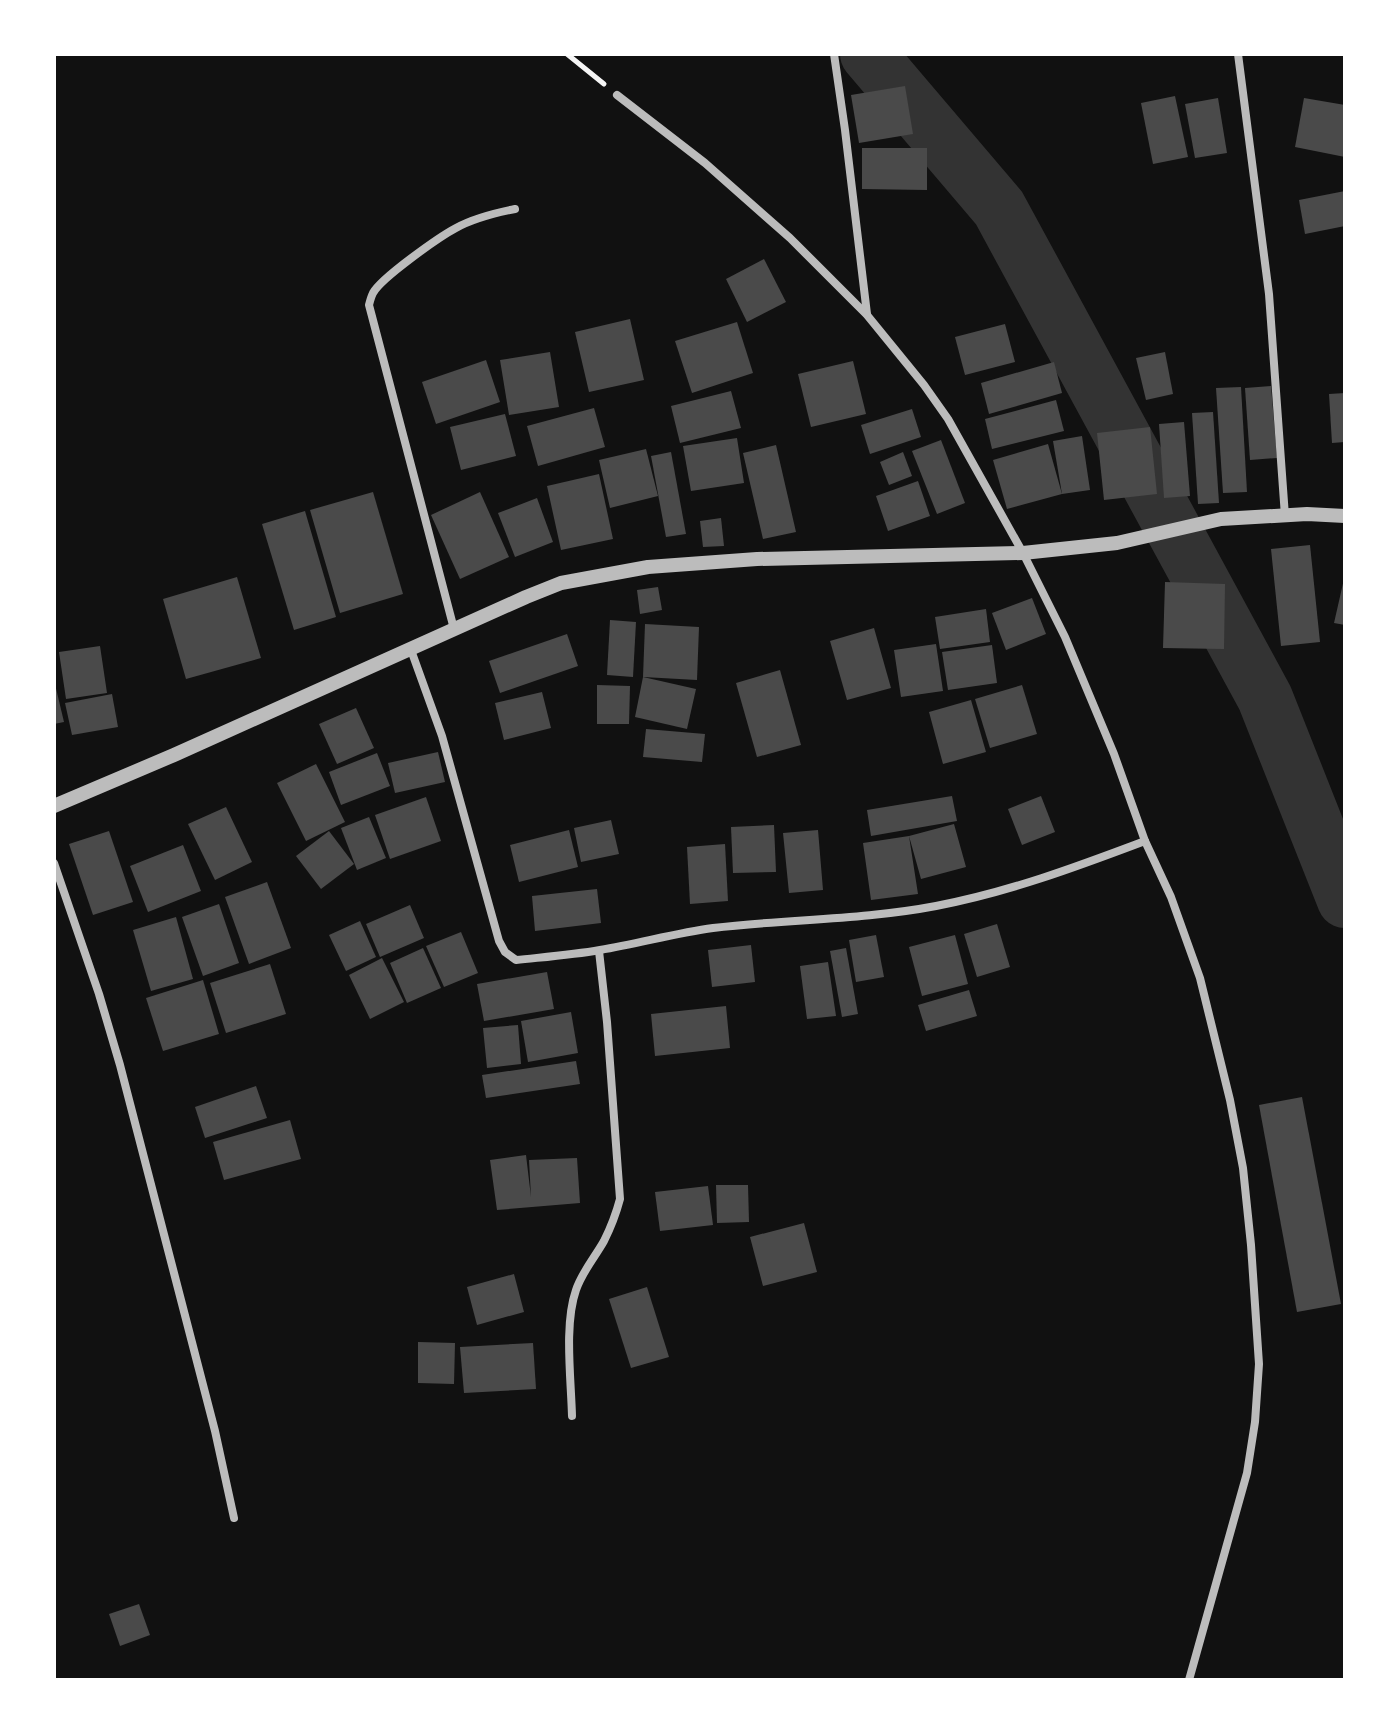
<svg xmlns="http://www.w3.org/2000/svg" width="1399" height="1734" font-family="Roboto,sans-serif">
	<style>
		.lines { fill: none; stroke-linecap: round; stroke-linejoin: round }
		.river { stroke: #333; stroke-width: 56 }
		.building { fill: #4a4a4a }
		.path { stroke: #f5f5f5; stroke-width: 5 }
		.minor { stroke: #bcbcbc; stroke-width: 8 }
		.tertiary { stroke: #bcbcbc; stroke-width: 14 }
	</style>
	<rect width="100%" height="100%" fill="#111"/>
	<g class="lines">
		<!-- river -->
		<polyline class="river" points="868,54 999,208 1265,698 1345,900"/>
	</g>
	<!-- building -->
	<g class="building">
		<polygon points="905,86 913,134 859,143 851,95"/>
		<polygon points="1175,96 1188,157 1153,164 1141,103"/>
		<polygon points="1218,98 1227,153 1195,158 1185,104"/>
		<polygon points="1304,98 1345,105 1345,157 1295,147"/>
		<polygon points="862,148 927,148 927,190 862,189"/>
		<polygon points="1345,191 1345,226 1305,234 1299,200"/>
		<polygon points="764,259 786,302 747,322 726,279"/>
		<polygon points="630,319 644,380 589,392 575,332"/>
		<polygon points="737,322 753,373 692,393 675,341"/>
		<polygon points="1005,324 1015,362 965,375 955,337"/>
		<polygon points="550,352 559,407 509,415 500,360"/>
		<polygon points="1165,352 1173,394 1146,400 1136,358"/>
		<polygon points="486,360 500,402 436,424 422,382"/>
		<polygon points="853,361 866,414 811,427 798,374"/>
		<polygon points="1054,362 1062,393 989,414 981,383"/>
		<polygon points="1271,386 1277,458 1250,460 1245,388"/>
		<polygon points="1241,387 1247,492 1223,493 1216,388"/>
		<polygon points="731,391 741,428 680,443 671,406"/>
		<polygon points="1345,393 1345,442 1332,443 1329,394"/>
		<polygon points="1056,400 1064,431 992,449 985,419"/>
		<polygon points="594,408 605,447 538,466 527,426"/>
		<polygon points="912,409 921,437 870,454 861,425"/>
		<polygon points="1213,412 1219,503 1198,504 1192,413"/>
		<polygon points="505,414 516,456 461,470 450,427"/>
		<polygon points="1184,422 1190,496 1164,498 1159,424"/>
		<polygon points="1150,427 1157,494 1104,500 1097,433"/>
		<polygon points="1082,436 1090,490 1062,494 1053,441"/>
		<polygon points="737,438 744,483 691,491 683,446"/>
		<polygon points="941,440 965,503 937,514 912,451"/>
		<polygon points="1048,444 1062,494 1007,509 993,460"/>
		<polygon points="776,445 796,532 763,539 743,453"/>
		<polygon points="646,449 658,496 610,508 599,460"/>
		<polygon points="671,452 686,534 666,537 651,456"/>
		<polygon points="903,452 912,476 889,485 880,462"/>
		<polygon points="599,474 613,539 561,550 547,486"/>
		<polygon points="918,481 930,516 888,531 876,496"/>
		<polygon points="373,492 403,594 340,613 310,510"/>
		<polygon points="480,492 509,557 460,579 431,515"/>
		<polygon points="537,498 553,542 515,557 498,513"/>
		<polygon points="305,511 336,617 294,630 262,524"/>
		<polygon points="721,518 724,546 703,547 700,521"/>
		<polygon points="1310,545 1320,642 1281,646 1271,549"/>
		<polygon points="237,577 261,658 186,679 163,599"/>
		<polygon points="1344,579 1345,579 1345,625 1334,623"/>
		<polygon points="1165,582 1225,584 1224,649 1163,648"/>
		<polygon points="658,587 662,610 640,614 637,590"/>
		<polygon points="1032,598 1046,634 1006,650 992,613"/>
		<polygon points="986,609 990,642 940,649 935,617"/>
		<polygon points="610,620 636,622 633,677 607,675"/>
		<polygon points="645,624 699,627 697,680 643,677"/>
		<polygon points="874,628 891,688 847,700 830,641"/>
		<polygon points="567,634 578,666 500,693 489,661"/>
		<polygon points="936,644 943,691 901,697 894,650"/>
		<polygon points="992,645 997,683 948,690 942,652"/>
		<polygon points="100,646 107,693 66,699 59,652"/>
		<polygon points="780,670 801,745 757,757 736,683"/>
		<polygon points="643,677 696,689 687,729 635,717"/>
		<polygon points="54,680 64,722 54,724"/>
		<polygon points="597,685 630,686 629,724 597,724"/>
		<polygon points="1022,685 1037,734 990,748 975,699"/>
		<polygon points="542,692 551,728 504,740 495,703"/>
		<polygon points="112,694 118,727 72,735 65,703"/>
		<polygon points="971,700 986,752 943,764 929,712"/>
		<polygon points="356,708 374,748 337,764 319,724"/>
		<polygon points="646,729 705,734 702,762 643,757"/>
		<polygon points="438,752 445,782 395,793 388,763"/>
		<polygon points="377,753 390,786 341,805 329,772"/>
		<polygon points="316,764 345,822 306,841 277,783"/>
		<polygon points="952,796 957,821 871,836 867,810"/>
		<polygon points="1041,796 1055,832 1022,845 1008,809"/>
		<polygon points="426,797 441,841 390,859 375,815"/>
		<polygon points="226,807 252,862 215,880 188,824"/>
		<polygon points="369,817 386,858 357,870 341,828"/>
		<polygon points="611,820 619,854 581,862 574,828"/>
		<polygon points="954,824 966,867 921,879 909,836 918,894 871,900 863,843 909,836"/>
		<polygon points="774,825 776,872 733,873 731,827"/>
		<polygon points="569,830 578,867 519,882 510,845"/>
		<polygon points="818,830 823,890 789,893 783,833"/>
		<polygon points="109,831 133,902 93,915 69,844"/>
		<polygon points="329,831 354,864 321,889 296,856"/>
		<polygon points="725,844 728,901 690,904 687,847"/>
		<polygon points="183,845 201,891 148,912 130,866"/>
		<polygon points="267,882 291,948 249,964 225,897"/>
		<polygon points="597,889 601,923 535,931 532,896"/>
		<polygon points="219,904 239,963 203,976 182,917"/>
		<polygon points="410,905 424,938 380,957 366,924"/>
		<polygon points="176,917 193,979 151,991 133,930"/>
		<polygon points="360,921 376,957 346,971 329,935"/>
		<polygon points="997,924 1010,967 977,977 964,934"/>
		<polygon points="461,932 478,973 444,987 426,946"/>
		<polygon points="876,935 884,977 856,982 849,940"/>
		<polygon points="955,935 968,984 922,996 909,947"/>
		<polygon points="751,945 755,982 712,987 708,950"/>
		<polygon points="423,948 441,988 407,1003 390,963"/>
		<polygon points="846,948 858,1014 842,1017 830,951"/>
		<polygon points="382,958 404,1002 370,1019 349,975"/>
		<polygon points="828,962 836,1016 807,1019 800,966"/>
		<polygon points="270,964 286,1014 226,1033 210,983"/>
		<polygon points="547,972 554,1009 484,1021 477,984"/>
		<polygon points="203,980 219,1034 163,1051 146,998"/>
		<polygon points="969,990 977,1016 926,1031 918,1005"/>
		<polygon points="726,1006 730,1048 655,1056 651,1014"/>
		<polygon points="571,1012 578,1053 528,1062 521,1021"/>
		<polygon points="518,1025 521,1064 487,1068 483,1028"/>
		<polygon points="576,1061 580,1084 486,1098 482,1075"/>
		<polygon points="256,1086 267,1118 205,1138 195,1107"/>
		<polygon points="1302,1097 1341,1304 1297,1312 1259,1105"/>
		<polygon points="290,1120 301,1159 224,1180 213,1142"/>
		<polygon points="526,1155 531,1197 529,1160 577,1158 580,1203 497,1210 490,1160"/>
		<polygon points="716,1185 748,1185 749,1222 717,1223"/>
		<polygon points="708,1186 713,1225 660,1231 655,1192"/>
		<polygon points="804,1223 817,1272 763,1286 750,1237"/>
		<polygon points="514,1274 524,1312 477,1325 467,1287"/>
		<polygon points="647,1287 669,1357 631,1368 609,1299"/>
		<polygon points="418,1342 455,1343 454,1384 418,1383"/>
		<polygon points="533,1343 536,1389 464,1393 460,1347"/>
		<polygon points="139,1604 150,1635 120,1646 109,1614"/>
	</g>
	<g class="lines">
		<!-- path -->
		<polyline class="path" points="567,54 604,84"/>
		<!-- minor -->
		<g class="minor">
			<polyline points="834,54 845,130 867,314"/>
			<polyline points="1238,54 1269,294 1285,516"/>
			<polyline points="617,95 705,163 790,238 867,315 924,385 948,419 1023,553 1065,637 1114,754 1145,841 1171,897 1200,978 1230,1100 1243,1168 1251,1245 1259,1364 1255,1422 1247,1473 1189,1680"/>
			<path d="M454,629L369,305C370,301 371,297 373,293C381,278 439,237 456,228C474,218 495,213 515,209"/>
			<path d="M411,650L442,736L499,941L505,952L516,960C544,957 572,955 600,950C638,944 675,933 713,928C787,919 863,920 936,906C1009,892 1076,867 1145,841"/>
			<polyline points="54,863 99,994 120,1065 215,1431 234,1518"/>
			<path d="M572,1416C571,1378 564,1324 576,1290C582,1272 595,1257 604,1241C611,1227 616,1214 620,1199L607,1022L599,951"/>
		</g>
		<!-- tertiary -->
		<polyline class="tertiary" points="54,806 174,755 526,597 561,583 648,567 757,559 1023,553 1117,543 1221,519 1307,514 1345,516"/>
	</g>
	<!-- border -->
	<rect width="1399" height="1734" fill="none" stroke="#ffffff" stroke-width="112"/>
</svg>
